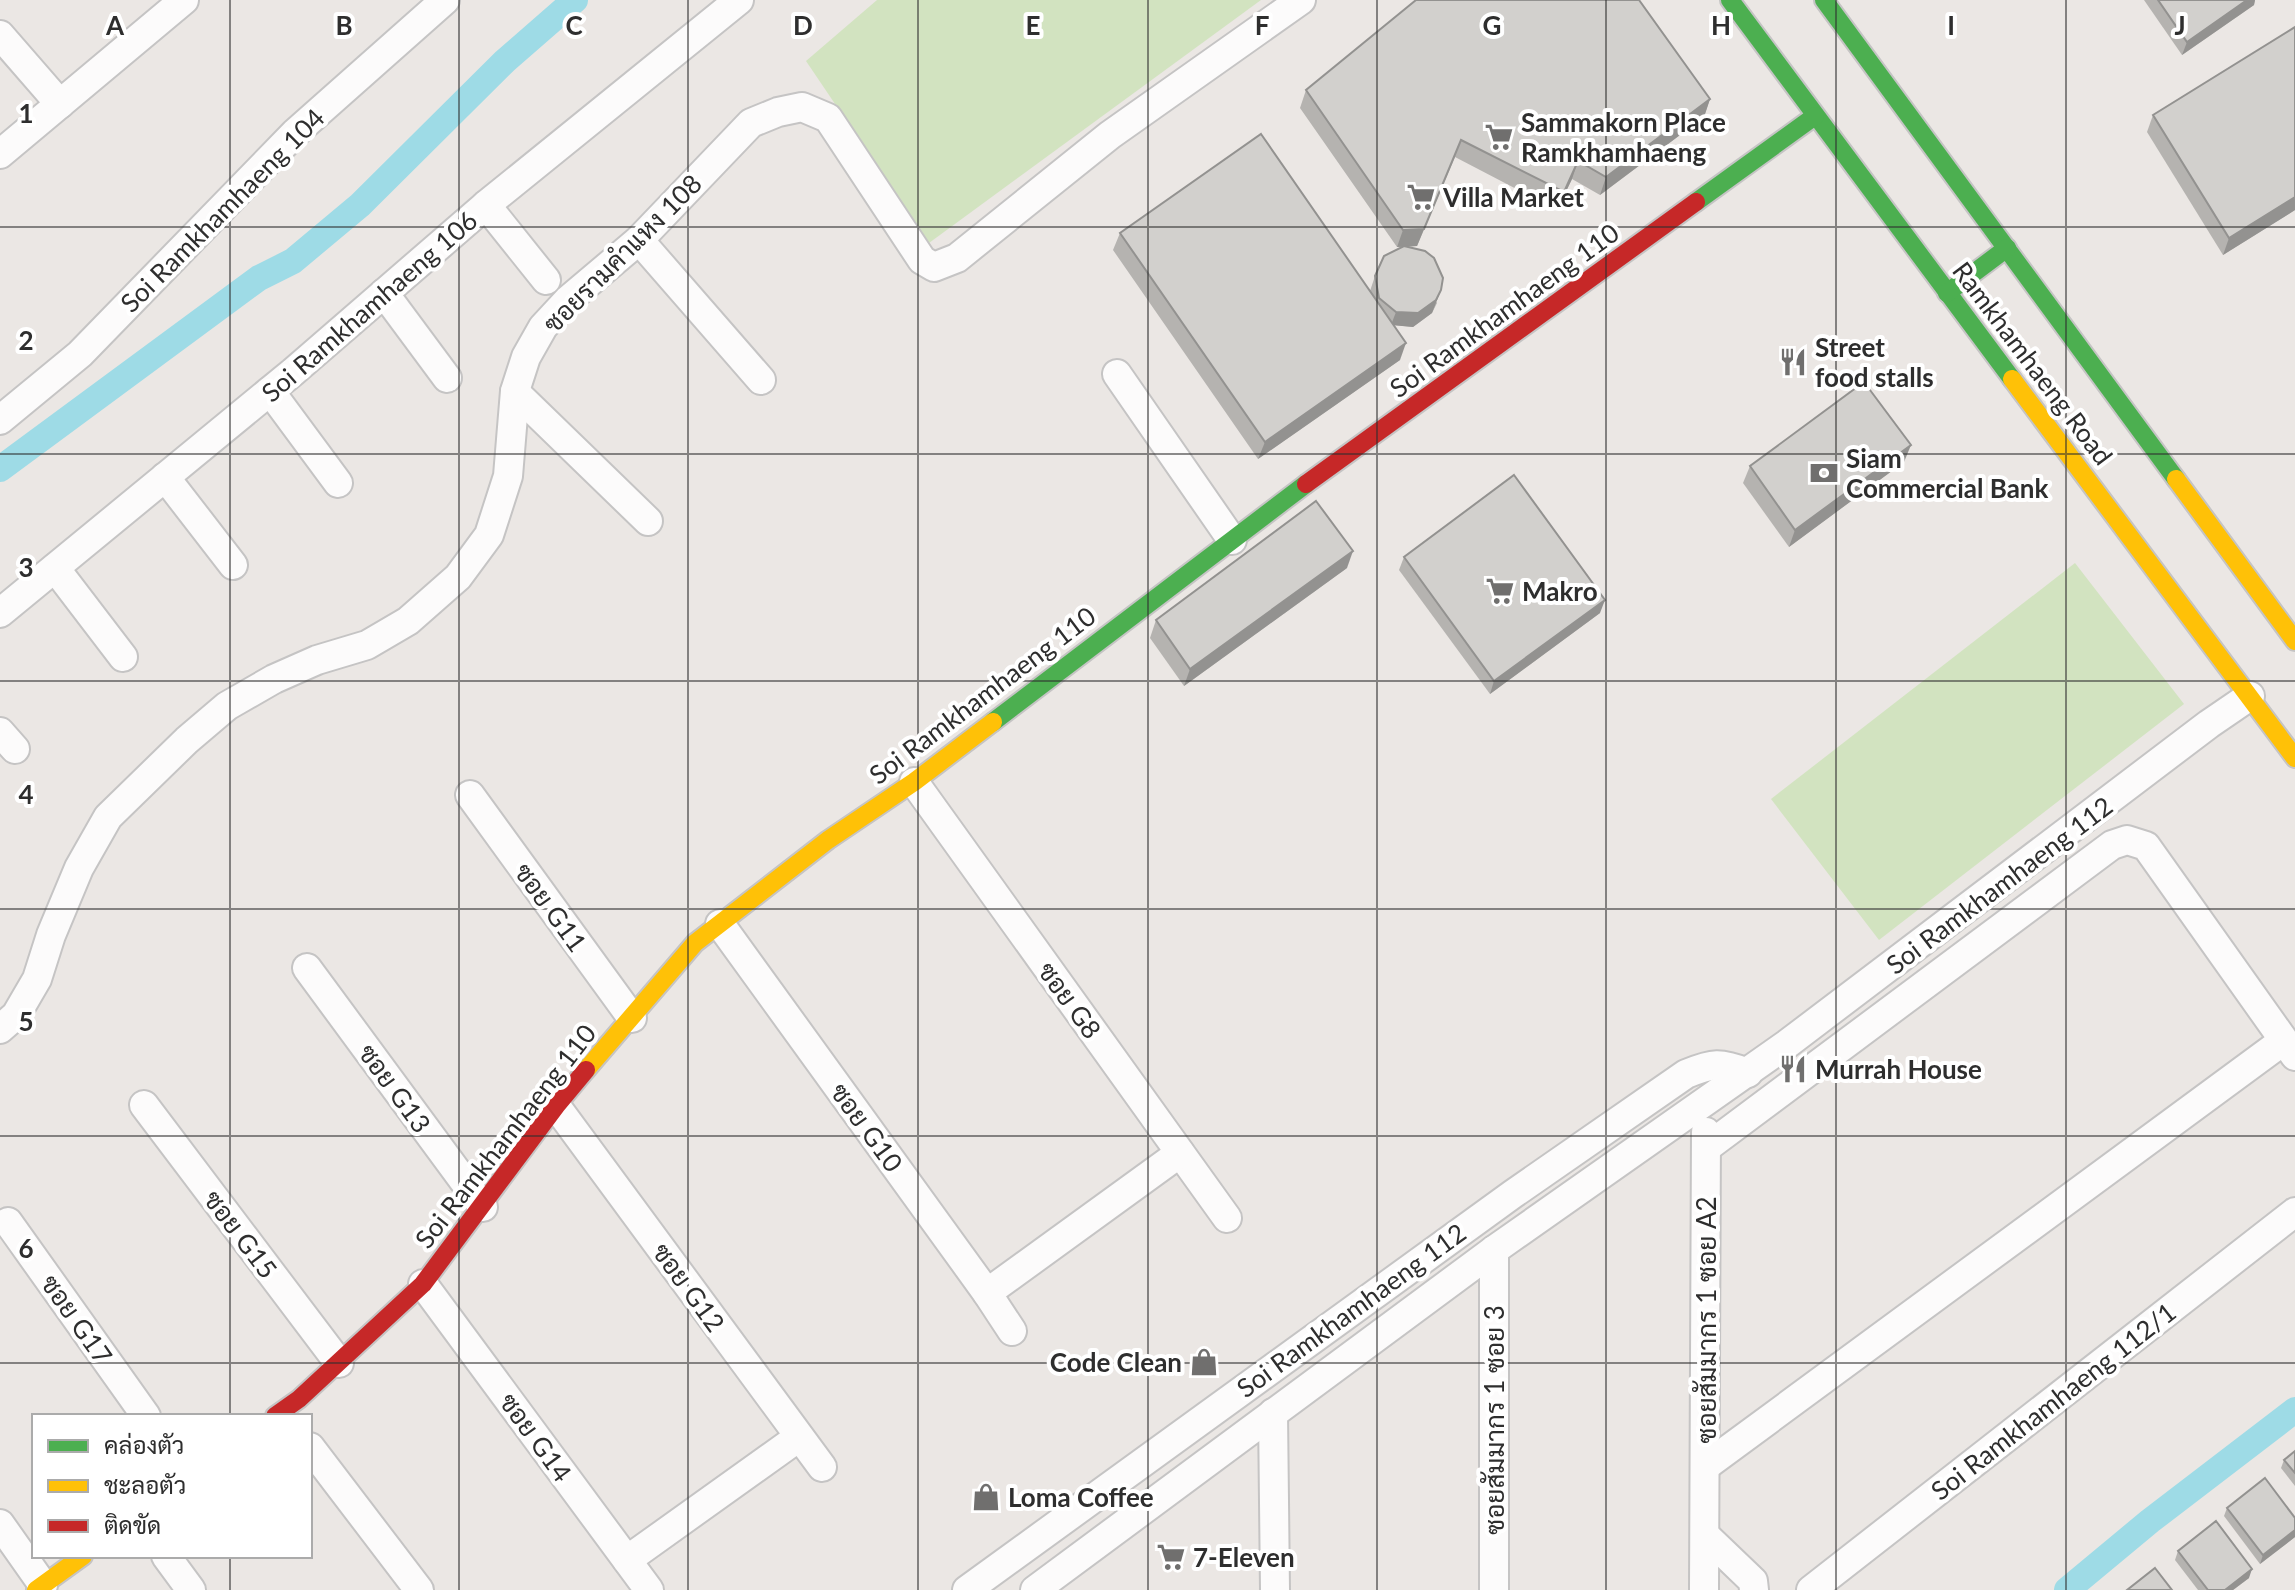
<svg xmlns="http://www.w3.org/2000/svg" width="2295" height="1590" font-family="Lato,Sarabun,sans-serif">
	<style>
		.green { fill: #d2e3c0 }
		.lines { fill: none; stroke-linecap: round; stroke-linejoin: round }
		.canal { stroke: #9edbe6; stroke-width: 26 }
		.street-casing { stroke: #c5c4c4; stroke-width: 32 }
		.fast-casing { stroke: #c5c4c4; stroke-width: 22 }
		.slow-casing { stroke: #c5c4c4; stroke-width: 22 }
		.jam-casing { stroke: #c5c4c4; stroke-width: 22 }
		.street { stroke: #fcfbfb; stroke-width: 28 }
		.fast { stroke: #4caf50; stroke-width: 18 }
		.slow { stroke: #ffc107; stroke-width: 18 }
		.jam { stroke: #c62828; stroke-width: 18 }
		.wall { fill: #b5b3b0 }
		.shaded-wall { fill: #939290 }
		.building { fill: #d2d0cd; stroke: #939290; stroke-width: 2 }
		.grid { fill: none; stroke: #2e2e2e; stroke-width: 2; stroke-opacity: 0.55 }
		.labels { text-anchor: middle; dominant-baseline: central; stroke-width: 8; stroke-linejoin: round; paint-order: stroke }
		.poi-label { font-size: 26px; font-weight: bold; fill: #2e2e2e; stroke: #fff; text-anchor: start }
		.street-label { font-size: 26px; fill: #2e2e2e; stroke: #fff }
		.grid-label { font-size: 26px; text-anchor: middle; font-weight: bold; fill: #2e2e2e; stroke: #fff; stroke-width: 8; stroke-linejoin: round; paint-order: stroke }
	</style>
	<rect width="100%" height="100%" fill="#ebe7e4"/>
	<!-- green -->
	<g class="green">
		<polygon points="877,0 1261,0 929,243 806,61"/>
		<polygon points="2075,563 2184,704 1879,940 1771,799"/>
	</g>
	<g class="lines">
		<!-- canal -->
		<g class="canal">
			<polyline points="0,469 259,278 293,261 360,205 505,61 575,0"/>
			<polyline points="2067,1590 2150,1521 2295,1410"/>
		</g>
		<defs>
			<g id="street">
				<polyline points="0,35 60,104"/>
				<polyline points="0,154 184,0"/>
				<polyline points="486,205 546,280"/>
				<polyline points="639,240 761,380"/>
				<polyline points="384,293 447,378"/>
				<polyline points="1117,374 1232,540"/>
				<polyline points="270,391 338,483"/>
				<polyline points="515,392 648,521"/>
				<polyline points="0,420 80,354 295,133 445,0"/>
				<polyline points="165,477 233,565"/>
				<polyline points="55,568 123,657"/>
				<polyline points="0,613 293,372 486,205 739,0"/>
				<polyline points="0,732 15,749"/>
				<polyline points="914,782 1227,1218"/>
				<polyline points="470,795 632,1018"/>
				<polyline points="720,924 987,1293 1012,1331"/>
				<polyline points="307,968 483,1207"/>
				<polyline points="0,1029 16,1015 37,979 51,935 79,868 108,817 187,740 227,706 274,679 317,660 367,645 408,621 458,577 489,535 508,476 515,391 526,357 543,327 568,300 639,240 751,123 778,112 802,107 828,118 922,260 934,267 957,258 1110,135 1301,0"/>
				<polyline points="144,1105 339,1363"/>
				<polyline points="556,1106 822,1467"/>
				<polyline points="1706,1148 2112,845 2127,840 2146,846 2295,1056"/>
				<polyline points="8,1222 146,1416"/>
				<polyline points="423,1284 649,1590"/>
				<polyline points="987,1293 1180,1153"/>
				<polyline points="1273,1413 1275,1590"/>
				<polyline points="310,1447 419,1590"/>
				<polyline points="1707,1465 2283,1041"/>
				<polyline points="0,1524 43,1585"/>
				<polyline points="1706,1536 1753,1581 1754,1590"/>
				<polyline points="166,1556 191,1590"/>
				<polyline points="627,1560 799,1437"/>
				<path d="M967,1590L1513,1194L1686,1074C1713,1063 1720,1062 1748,1073"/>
				<polyline points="1035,1590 1494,1250 1787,1044 2209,724 2250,696"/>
				<polyline points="1494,1590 1494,1250"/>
				<polyline points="1704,1590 1706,1132"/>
				<polyline points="1811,1590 2295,1212"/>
			</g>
			<g id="fast">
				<polyline points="1730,0 2012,379"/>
				<polyline points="1824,0 2176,479"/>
				<polyline points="1696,202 1815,116"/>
				<polyline points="1947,293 2007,248"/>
				<polyline points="993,722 1306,484"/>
			</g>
			<g id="slow">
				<polyline points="2012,379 2295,758"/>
				<polyline points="2176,479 2295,641"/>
				<polyline points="586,1070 695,943 828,840 914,782 993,722"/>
				<polyline points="36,1590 83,1556"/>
			</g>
			<g id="jam">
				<polyline points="1306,484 1696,202"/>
				<polyline points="275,1416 299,1399 423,1284 556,1106 586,1070"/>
			</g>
		</defs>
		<!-- street casing -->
		<use href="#street" class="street-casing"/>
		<!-- fast casing -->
		<use href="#fast" class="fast-casing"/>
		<!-- slow casing -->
		<use href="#slow" class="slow-casing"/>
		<!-- jam casing -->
		<use href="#jam" class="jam-casing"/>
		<!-- street -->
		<use href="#street" class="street"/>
		<!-- fast -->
		<use href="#fast" class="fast"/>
		<!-- slow -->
		<use href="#slow" class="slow"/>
		<!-- jam -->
		<use href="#jam" class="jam"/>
	</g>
	<!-- wall -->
	<g class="wall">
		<polygon points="2144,0 2255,0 2254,5 2182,55"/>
		<polygon points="1306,90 1710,99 1704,117 1600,195 1572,179 1557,210 1455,157 1417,246 1405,247 1437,303 1432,313 1413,327 1394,325 1400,360 1258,459 1113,250 1120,233 1370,291 1375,276 1403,247 1397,247 1300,108"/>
		<polygon points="2153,115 2295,210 2223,255 2147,132"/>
		<polygon points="1904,462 1789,547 1743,483 1750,466"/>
		<polygon points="1404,557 1600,613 1490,694 1399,570"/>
		<polygon points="1347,568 1184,686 1150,638 1156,620"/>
		<polygon points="2295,1451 2295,1486 2281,1468 2284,1460"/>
		<polygon points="2227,1508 2295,1518 2295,1537 2260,1564 2224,1516"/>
		<polygon points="2178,1551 2249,1578 2233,1590 2198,1590 2175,1560"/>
	</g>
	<!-- shaded-wall -->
	<g class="shaded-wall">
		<polygon points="2247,0 2255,0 2254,5 2182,55 2187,42"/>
		<polygon points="1710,99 1704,117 1600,195 1606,177"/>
		<polygon points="1461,140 1417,246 1397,247 1403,230"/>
		<polygon points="1578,161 1572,179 1557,210 1564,192"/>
		<polygon points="2295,197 2295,210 2223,255 2229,238"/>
		<polygon points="1441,290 1432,313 1413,327 1391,325 1396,312"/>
		<polygon points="1406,343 1400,360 1258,459 1265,442"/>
		<polygon points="1911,445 1904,462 1789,547 1795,530"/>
		<polygon points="1353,551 1347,568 1184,686 1190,669"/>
		<polygon points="1605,600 1600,613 1490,694 1494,681"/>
		<polygon points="2295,1530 2295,1537 2260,1564 2263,1555"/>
		<polygon points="2252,1569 2249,1578 2233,1590 2225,1590"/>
	</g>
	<!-- building -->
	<g class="building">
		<polygon points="1416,0 1639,0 1710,99 1606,177 1578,161 1564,192 1461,140 1424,229 1403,230 1306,90"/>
		<polygon points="2158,0 2247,0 2187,42"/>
		<polygon points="2295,27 2295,197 2229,238 2153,115"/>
		<polygon points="1261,134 1406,343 1265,442 1120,233"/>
		<polygon points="1404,246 1425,251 1434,258 1443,278 1441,290 1436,300 1418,313 1396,312 1379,298 1375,276 1384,256"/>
		<polygon points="1864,382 1911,445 1795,530 1750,466"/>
		<polygon points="1514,475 1605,600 1494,681 1404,557"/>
		<polygon points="1316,501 1353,551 1190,669 1156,620"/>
		<polygon points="2295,1451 2295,1473 2284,1460"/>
		<polygon points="2265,1478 2295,1518 2295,1530 2263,1555 2227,1508"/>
		<polygon points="2216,1521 2252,1569 2225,1590 2208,1590 2178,1551"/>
		<polygon points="2155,1568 2172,1590 2127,1590"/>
	</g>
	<!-- grid -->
	<path class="grid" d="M230,0V1416M459,0V1590M688,0V1590M918,0V1590M1148,0V1590M1377,0V1590M1606,0V1590M1836,0V1590M2066,0V1590M0,227H2295M0,454H2295M0,681H2295M0,909H2295M0,1136H2295M0,1363H2295M230,1556V1590"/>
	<!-- icons -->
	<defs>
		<symbol id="supermarket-bare" viewBox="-9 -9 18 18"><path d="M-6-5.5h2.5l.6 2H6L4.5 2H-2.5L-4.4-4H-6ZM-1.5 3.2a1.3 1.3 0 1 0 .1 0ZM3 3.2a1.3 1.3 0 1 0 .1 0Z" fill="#706f6e" stroke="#fff" stroke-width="2.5" paint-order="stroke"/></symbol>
		<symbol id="restaurant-bare" viewBox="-9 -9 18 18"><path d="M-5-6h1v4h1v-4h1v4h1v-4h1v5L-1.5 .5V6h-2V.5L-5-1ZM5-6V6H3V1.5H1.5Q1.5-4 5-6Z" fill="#706f6e" stroke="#fff" stroke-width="2.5" paint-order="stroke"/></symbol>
		<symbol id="bank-bare" viewBox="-9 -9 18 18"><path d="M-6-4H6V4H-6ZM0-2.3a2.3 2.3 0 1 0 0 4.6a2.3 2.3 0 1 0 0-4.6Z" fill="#706f6e" stroke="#fff" stroke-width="2.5" paint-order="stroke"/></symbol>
		<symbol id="shop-bare" viewBox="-9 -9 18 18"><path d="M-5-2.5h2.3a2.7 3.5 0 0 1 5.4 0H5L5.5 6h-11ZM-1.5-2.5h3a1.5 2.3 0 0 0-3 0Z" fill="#706f6e" stroke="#fff" stroke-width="2.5" paint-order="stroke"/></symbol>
	</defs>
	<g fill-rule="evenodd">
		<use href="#supermarket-bare" x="1479" y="117" width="40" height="40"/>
		<use href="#supermarket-bare" x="1401" y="177" width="40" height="40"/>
		<use href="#restaurant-bare" x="1773" y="342" width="40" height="40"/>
		<use href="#bank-bare" x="1804" y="453" width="40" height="40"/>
		<use href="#supermarket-bare" x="1480" y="571" width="40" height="40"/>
		<use href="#restaurant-bare" x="1773" y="1049" width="40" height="40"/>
		<use href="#shop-bare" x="1184" y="1342" width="40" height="40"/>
		<use href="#shop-bare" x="966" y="1477" width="40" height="40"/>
		<use href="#supermarket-bare" x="1151" y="1537" width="40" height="40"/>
	</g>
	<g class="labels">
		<!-- poi labels -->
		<g class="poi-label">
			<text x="1521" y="122">Sammakorn Place<tspan x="1521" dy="30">Ramkhamhaeng</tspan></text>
			<text x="1443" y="197">Villa Market</text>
			<text x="1815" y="347">Street<tspan x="1815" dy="30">food stalls</tspan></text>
			<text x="1846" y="458">Siam<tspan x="1846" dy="30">Commercial Bank</tspan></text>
			<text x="1522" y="591">Makro</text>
			<text x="1815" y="1069">Murrah House</text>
			<text x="1182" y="1362" text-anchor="end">Code Clean</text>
			<text x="1008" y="1497">Loma Coffee</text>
			<text x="1193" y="1557">7-Eleven</text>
		</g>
		<!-- street labels -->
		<g class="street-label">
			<text transform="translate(222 210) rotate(-45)">Soi Ramkhamhaeng 104</text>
			<text transform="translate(622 253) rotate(-45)">ซอยรามคำแหง 108</text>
			<text transform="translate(369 306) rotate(-41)">Soi Ramkhamhaeng 106</text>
			<text transform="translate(1504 310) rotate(-36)">Soi Ramkhamhaeng 110</text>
			<text transform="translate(2033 363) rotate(53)">Ramkhamhaeng Road</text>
			<text transform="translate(982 695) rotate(-37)">Soi Ramkhamhaeng 110</text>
			<text transform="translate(1999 885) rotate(-37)">Soi Ramkhamhaeng 112</text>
			<text transform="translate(551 907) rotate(54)">ซอย G11</text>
			<text transform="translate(1070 1000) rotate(54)">ซอย G8</text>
			<text transform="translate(395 1088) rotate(54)">ซอย G13</text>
			<text transform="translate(867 1127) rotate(54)">ซอย G10</text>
			<text transform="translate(505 1136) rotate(-52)">Soi Ramkhamhaeng 110</text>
			<text transform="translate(241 1234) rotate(53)">ซอย G15</text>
			<text transform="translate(689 1287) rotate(54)">ซอย G12</text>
			<text transform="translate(1351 1310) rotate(-36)">Soi Ramkhamhaeng 112</text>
			<text transform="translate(77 1319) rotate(55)">ซอย G17</text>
			<text transform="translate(1706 1320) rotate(-90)">ซอยสัมมากร 1 ซอย A2</text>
			<text transform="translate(2053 1401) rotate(-38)">Soi Ramkhamhaeng 112/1</text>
			<text transform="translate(1494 1420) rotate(-90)">ซอยสัมมากร 1 ซอย 3</text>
			<text transform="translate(536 1437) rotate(54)">ซอย G14</text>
		</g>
	</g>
	<g class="grid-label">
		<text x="115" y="35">A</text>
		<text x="344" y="35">B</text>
		<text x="574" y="35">C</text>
		<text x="803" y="35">D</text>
		<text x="1033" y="35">E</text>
		<text x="1262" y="35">F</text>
		<text x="1492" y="35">G</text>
		<text x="1721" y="35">H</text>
		<text x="1951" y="35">I</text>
		<text x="2180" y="35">J</text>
		<text x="26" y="123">1</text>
		<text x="26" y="350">2</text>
		<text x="26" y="577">3</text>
		<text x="26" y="804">4</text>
		<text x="26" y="1031">5</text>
		<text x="26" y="1258">6</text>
	</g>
	<!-- legend -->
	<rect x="32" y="1414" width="280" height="144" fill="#ffffff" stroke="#ababab" stroke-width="2"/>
	<rect x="48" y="1440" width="40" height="12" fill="#4caf50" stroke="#ababab" stroke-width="2"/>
	<text x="104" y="1454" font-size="24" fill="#2e2e2e">คล่องตัว</text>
	<rect x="48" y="1480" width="40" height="12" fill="#ffc107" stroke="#ababab" stroke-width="2"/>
	<text x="104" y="1494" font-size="24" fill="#2e2e2e">ชะลอตัว</text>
	<rect x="48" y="1520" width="40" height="12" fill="#c62828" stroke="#ababab" stroke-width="2"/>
	<text x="104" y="1534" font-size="24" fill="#2e2e2e">ติดขัด</text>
</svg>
